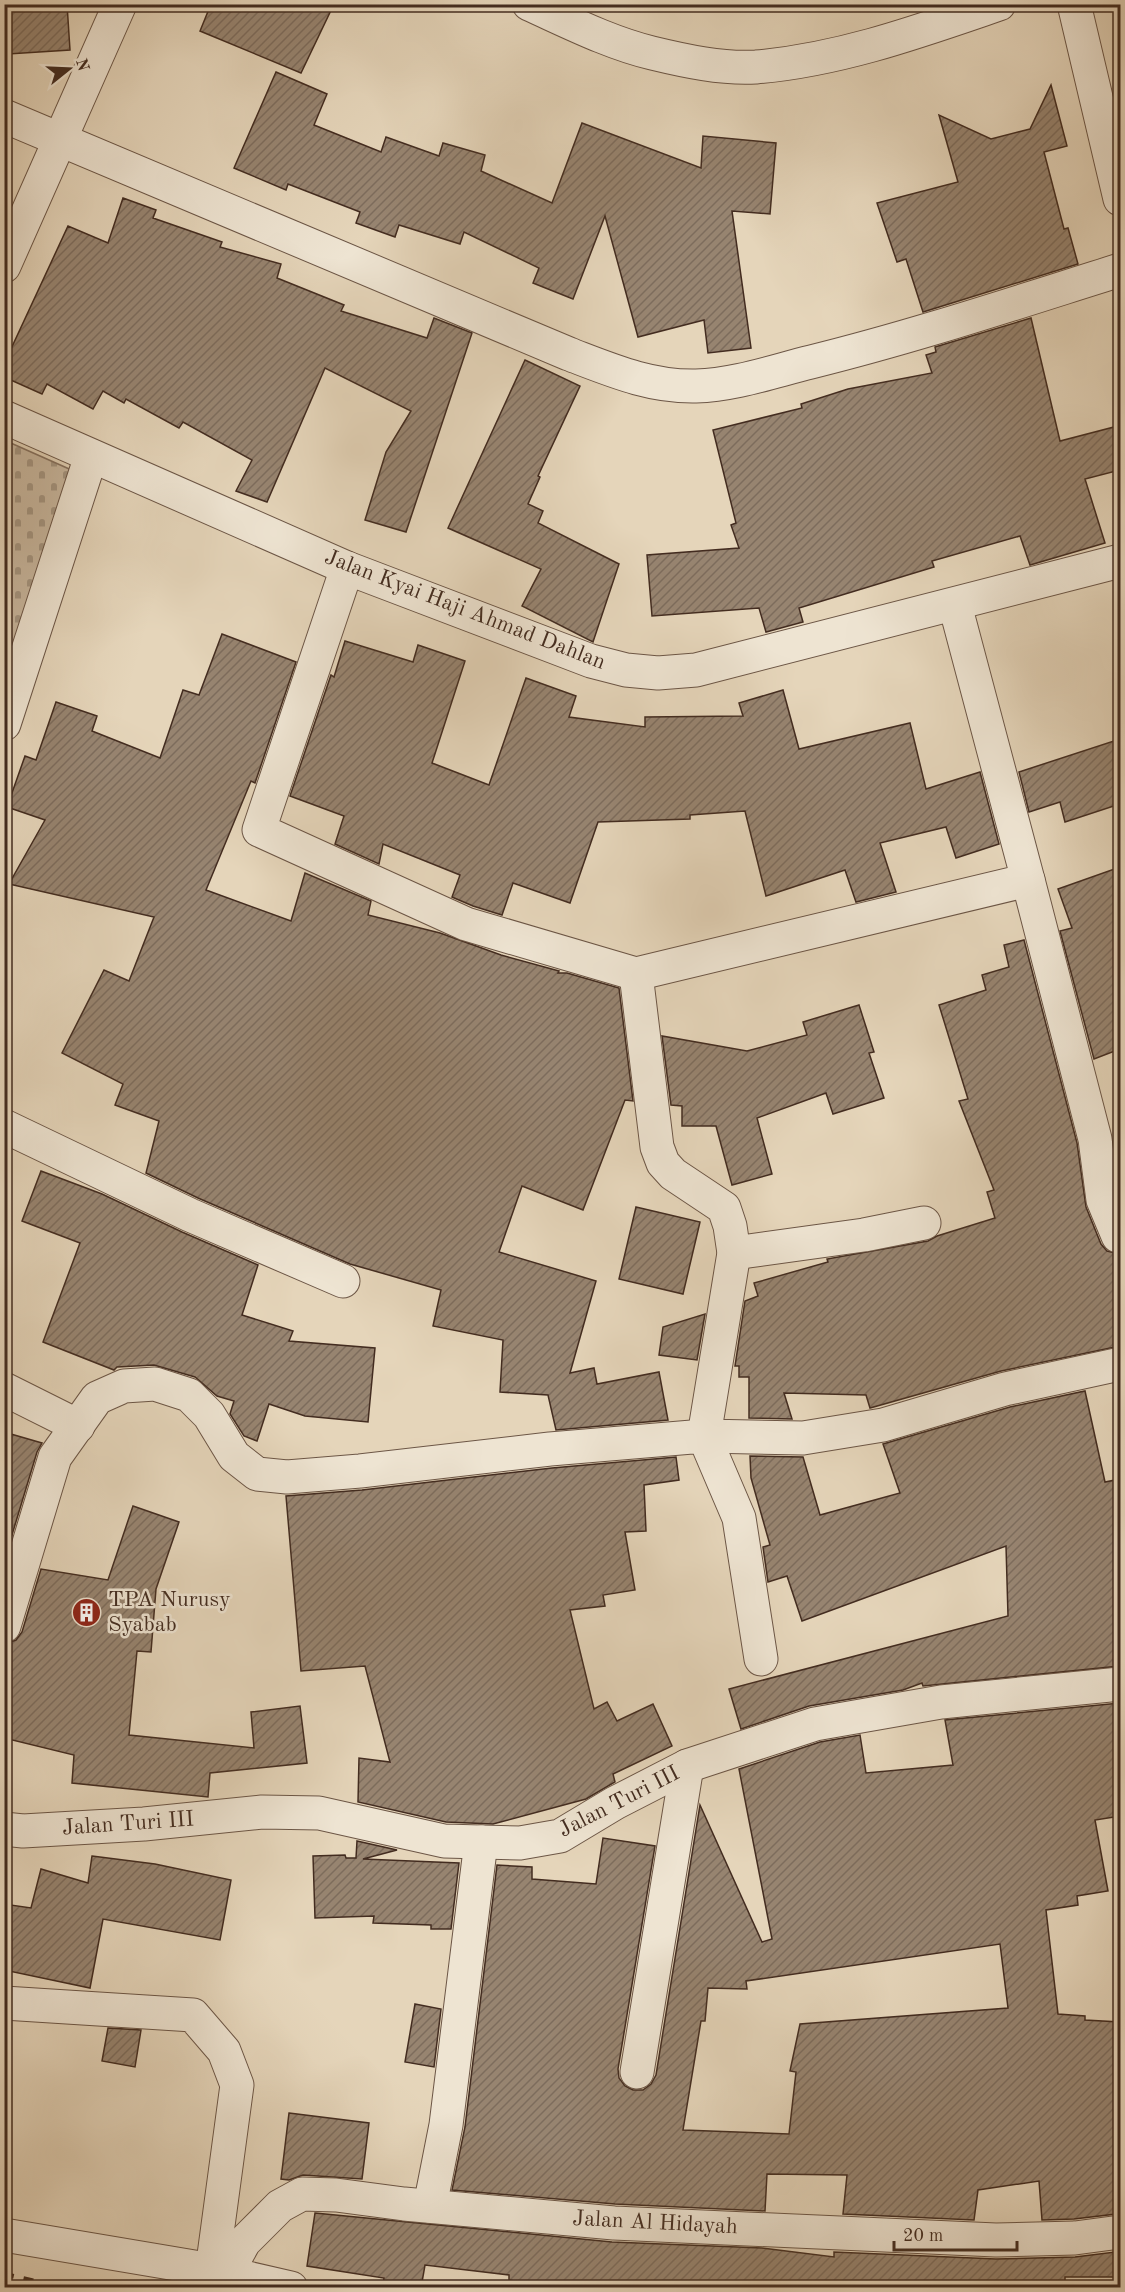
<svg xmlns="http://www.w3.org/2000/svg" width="1125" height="2292" font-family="'Old Standard TT',serif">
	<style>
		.cemetery { fill: url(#cemetery-stones); stroke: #867260; stroke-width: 1.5 }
		.building { fill: url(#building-hatch); stroke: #432c20; stroke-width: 1.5; fill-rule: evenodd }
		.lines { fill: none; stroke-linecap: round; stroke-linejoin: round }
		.minor-casing { stroke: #6c5646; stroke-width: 35 }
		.minor { stroke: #eee4d2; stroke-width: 33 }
		.rail { stroke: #432c20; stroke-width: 4.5; stroke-dasharray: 10 10; stroke-linecap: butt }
		.labels { text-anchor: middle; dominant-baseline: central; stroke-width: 5; stroke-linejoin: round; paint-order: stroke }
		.street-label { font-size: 22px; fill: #432c20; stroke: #eee4d2 }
		.poi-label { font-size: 22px; fill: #432c20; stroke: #eee4d2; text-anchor: start }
	</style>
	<defs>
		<pattern id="cemetery-stones" width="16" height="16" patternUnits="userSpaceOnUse" patternTransform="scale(1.5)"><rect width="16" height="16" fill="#c9b8a0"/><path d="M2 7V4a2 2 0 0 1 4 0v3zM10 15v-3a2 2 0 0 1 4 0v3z" fill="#a59682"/></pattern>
		<pattern id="building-hatch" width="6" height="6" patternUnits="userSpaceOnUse" patternTransform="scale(1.5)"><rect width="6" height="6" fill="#978470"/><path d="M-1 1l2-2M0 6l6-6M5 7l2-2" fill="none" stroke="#7d6c5c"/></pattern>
	</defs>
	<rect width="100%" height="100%" fill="#e5d5ba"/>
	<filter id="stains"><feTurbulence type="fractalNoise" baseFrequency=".00333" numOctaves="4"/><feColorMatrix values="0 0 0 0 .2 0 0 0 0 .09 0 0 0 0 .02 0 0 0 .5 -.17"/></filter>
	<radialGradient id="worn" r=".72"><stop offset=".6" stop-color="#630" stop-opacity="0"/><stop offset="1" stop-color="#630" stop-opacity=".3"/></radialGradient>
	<!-- cemetery -->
	<polygon class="cemetery" points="4,440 85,476 13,669 4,666"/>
	<!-- building -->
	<g class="building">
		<polygon points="5,4 67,4 70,50 8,54"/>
		<polygon points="211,4 334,4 301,73 200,31"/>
		<polygon points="276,72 327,94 314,125 381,152 386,137 439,156 443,143 485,155 481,171 552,203 582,123 701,168 703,136 776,143 770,214 732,211 751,348 708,353 704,320 638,337 605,216 573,299 533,283 539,268 464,232 460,244 399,225 395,237 356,223 360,212 288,184 286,190 234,168"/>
		<polygon points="1051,85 1067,146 1044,152 1064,229 1068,228 1078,264 923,312 906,259 897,262 877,203 958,182 939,115 991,139 1030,129"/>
		<polygon points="123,198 156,210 153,218 222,242 220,247 281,264 277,278 344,305 341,311 427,338 434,318 472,333 406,532 365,520 386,452 411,411 325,368 267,502 236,491 252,460 183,422 179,428 126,399 124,403 103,391 93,409 47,384 42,394 4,377 4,364 68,226 108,243"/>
		<polygon points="1031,318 1060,441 1114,427 1120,453 1120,470 1085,479 1105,543 1030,565 1020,536 932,561 934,567 799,608 803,622 766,632 759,608 652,616 647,555 739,548 731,525 736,523 713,430 802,408 801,404 848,389 932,373 926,355 936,352 935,347"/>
		<polygon points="525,360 580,386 538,476 540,477 528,504 543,511 538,523 619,564 593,642 522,606 541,569 448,528"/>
		<polygon points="222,634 296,662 255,783 251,781 206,890 291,921 305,873 371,901 368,915 440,933 501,955 559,971 558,973 567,973 619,988 633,1101 625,1100 583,1210 522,1186 499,1252 596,1281 570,1373 594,1368 597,1384 659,1372 668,1420 556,1430 548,1395 500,1392 503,1340 433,1326 441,1290 350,1264 198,1198 146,1173 159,1121 115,1105 123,1084 62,1053 104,970 129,981 154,917 9,884 45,820 7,807 25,756 36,760 56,702 97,716 92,731 160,758 183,690 199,695"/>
		<polygon points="345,641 413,662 418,645 465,661 432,763 489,785 526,678 576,696 569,717 645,727 645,717 743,716 739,703 783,690 799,749 910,723 926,789 980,772 999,844 956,858 946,827 880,843 896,892 856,902 845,870 766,896 745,811 690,815 690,819 598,822 570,903 513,883 502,915 473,906 452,897 460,875 383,844 379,864 335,844 344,816 290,796 331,675 334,677"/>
		<polygon points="1120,739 1120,804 1065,822 1060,802 1029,812 1019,772"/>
		<polygon points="1120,867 1120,1049 1094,1059 1060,931 1072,928 1058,889"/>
		<polygon points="1024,940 1077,1143 1086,1207 1101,1244 1107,1251 1120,1254 1120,1346 1001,1371 870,1408 866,1395 784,1393 792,1419 749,1418 749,1377 739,1377 739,1366 735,1366 745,1301 758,1296 754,1283 828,1262 827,1259 928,1241 937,1236 995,1218 987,1192 994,1190 959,1101 968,1099 939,1005 986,990 982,975 1009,967 1004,945"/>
		<polygon points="859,1005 874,1052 869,1053 884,1098 833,1114 826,1093 757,1118 772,1174 732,1185 716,1126 682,1126 682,1106 671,1105 662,1036 747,1051 807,1035 803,1022"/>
		<polygon points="41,1171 102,1194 182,1232 258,1265 242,1315 293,1331 289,1341 375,1348 368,1422 305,1416 269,1404 257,1441 244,1436 230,1414 234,1401 217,1396 195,1377 154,1365 117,1367 114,1370 43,1342 80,1243 22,1221"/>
		<polygon points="636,1207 700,1222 683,1294 619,1279"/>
		<polygon points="705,1314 697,1360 659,1355 663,1327"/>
		<polygon points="1085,1391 1105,1482 1120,1479 1120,1666 923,1686 922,1683 903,1690 809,1706 741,1729 729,1689 1008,1616 1006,1546 802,1621 787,1576 768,1582 763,1547 770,1545 751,1478 750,1456 803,1457 820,1515 900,1493 883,1444 1010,1407"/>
		<polygon points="4,1432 42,1443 37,1452 5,1558"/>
		<polygon points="676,1457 679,1480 644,1485 646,1531 625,1532 635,1590 603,1595 605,1606 570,1610 594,1709 607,1702 617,1721 653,1704 672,1746 613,1774 615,1782 586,1799 493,1824 446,1822 358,1802 359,1758 390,1762 365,1666 301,1671 286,1496 362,1490 552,1468"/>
		<polygon points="133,1506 179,1522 156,1589 151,1652 137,1651 129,1735 254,1748 251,1712 300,1706 307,1763 210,1773 208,1797 72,1783 74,1755 4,1738 4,1644 16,1640 22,1632 41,1569 108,1580"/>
		<path d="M1120,1703V1816L1095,1820L1108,1891L1077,1896L1078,1905L1046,1910L1058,2014L1085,2016V2020L1120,2022L1117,2120H1120V2205L1116,2206V2214L1074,2219L1042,2220L1039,2181L978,2190L974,2220L843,2214L847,2175L767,2174L765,2211L615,2204L452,2190L465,2127L497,1865L532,1867V1879L596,1884L603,1838L655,1846L618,2069L619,2078L625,2086L633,2090H643L651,2084L656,2075L700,1805L762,1942L772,1939L739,1769L820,1742L860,1735L866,1773L953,1765L945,1720ZM1000,1944L1008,2008L800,2024L790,2071L796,2072L789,2134L683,2130L701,2021H705L708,1988L747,1989L746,1981Z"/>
		<polygon points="357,1841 397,1850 363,1859 459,1863 451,1929 431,1929 431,1925 373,1923 374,1916 315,1918 313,1856 345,1855 346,1858 356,1858"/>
		<polygon points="92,1856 155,1864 231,1880 220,1940 103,1919 90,1988 4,1970 4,1904 31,1908 41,1869 88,1883"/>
		<polygon points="415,2004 441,2009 434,2067 405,2062"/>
		<polygon points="108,2028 141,2030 135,2067 102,2061"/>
		<polygon points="289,2113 369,2123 362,2179 303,2175 289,2180 281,2179"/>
		<polygon points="315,2213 612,2242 762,2248 834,2257 834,2252 996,2259 1075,2257 1115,2252 1114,2277 1065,2277 1065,2288 553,2288 509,2280 509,2275 425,2265 421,2288 382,2288 384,2278 307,2266"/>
	</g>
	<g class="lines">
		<defs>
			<g id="minor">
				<path d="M529,4C569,22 610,43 652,53C685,61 722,69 756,67C840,60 920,31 999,4"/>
				<polyline points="1074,4 1120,199"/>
				<path d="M4,116L569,354C611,370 650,387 696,386C735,385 774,371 811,362C916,336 1018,302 1120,270"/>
				<polyline points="4,266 120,4"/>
				<polyline points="4,417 347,568 591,661 626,670 658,673 696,670 1120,561"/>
				<polyline points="347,568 259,830 466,924 636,974 1028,880 955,605"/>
				<polyline points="4,724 91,456"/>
				<polyline points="1028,880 1095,1139 1103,1200 1118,1236"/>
				<polyline points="636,974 657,1147 663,1163 673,1174 724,1208 730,1226 734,1253 704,1436 803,1438 883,1425 1005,1389 1120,1364"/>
				<polyline points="4,1126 190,1215 343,1281"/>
				<polyline points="734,1253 864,1235 924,1223"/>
				<polyline points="4,1389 78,1426"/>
				<polyline points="4,1626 55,1457 97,1398 124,1386 155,1384 189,1395 209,1415 234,1456 257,1474 287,1477 360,1471 550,1449 704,1436 739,1518 761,1659"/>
				<polyline points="4,1829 23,1831 144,1824 262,1812 319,1813 444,1841 520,1843 560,1836 615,1803 687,1766 815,1724 941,1702 1120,1684"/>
				<polyline points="4,2003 193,2015 224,2051 237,2085 212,2270"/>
				<polyline points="637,2072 687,1766"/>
				<polyline points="430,2206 446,2125 481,1842"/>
				<polyline points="4,2235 212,2270 291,2288"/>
				<polyline points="227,2273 244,2242 280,2206 302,2194 336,2195 404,2204 614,2223 996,2240 1075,2238 1120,2232"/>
			</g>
		</defs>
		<!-- minor casing -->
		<use href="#minor" class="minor-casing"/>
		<!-- minor -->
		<use href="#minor" class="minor"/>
		<!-- rail -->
		<polyline class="rail" points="4,2274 65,2288"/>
	</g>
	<!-- icons -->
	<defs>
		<symbol id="building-disc" viewBox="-11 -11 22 22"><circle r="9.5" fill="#8f2418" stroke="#eee4d2"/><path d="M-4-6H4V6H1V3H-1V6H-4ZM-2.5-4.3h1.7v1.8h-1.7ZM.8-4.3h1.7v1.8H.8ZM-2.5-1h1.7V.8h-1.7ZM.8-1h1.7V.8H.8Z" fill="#fff"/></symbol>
	</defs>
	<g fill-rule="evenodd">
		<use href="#building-disc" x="70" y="1596" width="33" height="33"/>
	</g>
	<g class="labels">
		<!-- street labels -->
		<g class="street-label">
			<text transform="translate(465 610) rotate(21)">Jalan Kyai Haji Ahmad Dahlan</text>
			<text transform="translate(619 1802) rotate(-27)">Jalan Turi III</text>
			<text transform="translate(128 1824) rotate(-4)">Jalan Turi III</text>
			<text transform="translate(655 2223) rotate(3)">Jalan Al Hidayah</text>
		</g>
		<!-- poi labels -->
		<g class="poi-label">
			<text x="108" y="1600">TPA Nurusy<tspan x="108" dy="25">Syabab</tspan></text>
		</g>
	</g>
	<!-- margin -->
	<rect width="1125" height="2292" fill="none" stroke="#e5d5ba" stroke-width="24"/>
	<rect x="6" y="6" width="1113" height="2280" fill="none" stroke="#432c20" stroke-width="3"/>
	<rect x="12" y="12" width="1101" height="2268" fill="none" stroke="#432c20" stroke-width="1.5"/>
	<!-- north arrow -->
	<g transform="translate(69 69) rotate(72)" stroke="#eee4d2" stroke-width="4.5" paint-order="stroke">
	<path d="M0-4.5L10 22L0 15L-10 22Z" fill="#432c20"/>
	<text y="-9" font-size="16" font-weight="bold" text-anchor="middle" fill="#432c20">N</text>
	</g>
	<!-- scale -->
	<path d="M894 2241v9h123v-9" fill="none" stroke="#432c20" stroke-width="3"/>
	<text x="903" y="2241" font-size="18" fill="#432c20" stroke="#eee4d2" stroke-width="4.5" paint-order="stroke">20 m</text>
	<rect width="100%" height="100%" filter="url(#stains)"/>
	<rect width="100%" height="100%" fill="url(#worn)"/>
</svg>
